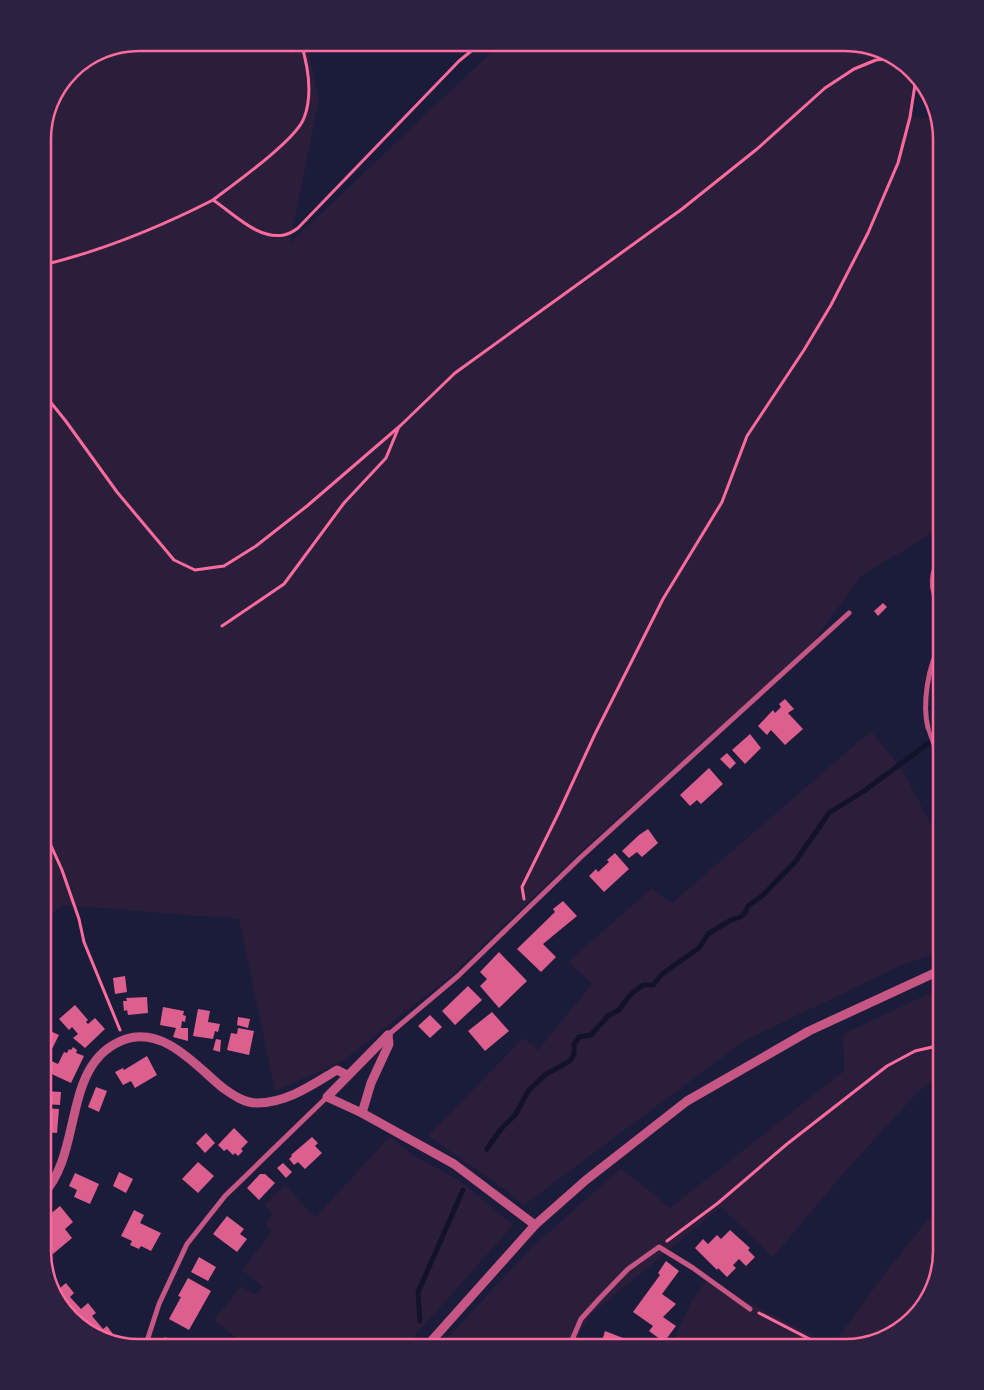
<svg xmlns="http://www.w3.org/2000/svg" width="984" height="1390" font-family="'Archivo Narrow',sans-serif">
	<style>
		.green { fill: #2a1e3b }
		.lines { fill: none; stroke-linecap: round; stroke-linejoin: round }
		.stream { stroke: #12122b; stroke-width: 5 }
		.building { fill: #dd5f8e }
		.path { stroke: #ff6b9d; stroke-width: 3 }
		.service { stroke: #c65784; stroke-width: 4 }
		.minor { stroke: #c65784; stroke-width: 5 }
		.tertiary { stroke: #c65784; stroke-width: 9 }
		.rim { fill: none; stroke: #ff6b9d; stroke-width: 2.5 }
	</style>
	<rect width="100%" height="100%" fill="#1b1b3a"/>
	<!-- green -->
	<g class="green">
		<polygon points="139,43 307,43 319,99 290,243 501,43 851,43 893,56 911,74 913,118 936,118 941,139 941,528 861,576 806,652 591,842 452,975 343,1061 275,1091 239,919 61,905 43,923 43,133 52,97 75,67"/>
		<polygon points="871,731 904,772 941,845 941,952 902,965 744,1041 524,1205 492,1180 428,1136 523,1038 538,1050 592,984 568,962 652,888 672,903"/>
		<polygon points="941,988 941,1074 918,1092 848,1168 773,1257 721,1207 589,1316 572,1347 443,1347 440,1346 532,1247 621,1168 670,1208 844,1071 843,1034"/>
		<polygon points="390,1136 411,1154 459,1180 513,1225 405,1347 247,1347 247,1346 214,1320 241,1286 255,1295 263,1287 242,1270 272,1231 265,1224 273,1213 265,1205 285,1184 315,1218"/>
		<polygon points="941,1203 941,1251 928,1299 893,1334 845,1347 670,1347 690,1304 709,1277 738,1297 832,1346 882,1277"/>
	</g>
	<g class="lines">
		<!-- stream -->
		<g class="stream">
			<polyline points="487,1149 501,1129 516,1114 528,1091 546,1074 570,1061 574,1054 574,1044 579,1037 591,1035 608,1016 619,1010 631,994 643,985 653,985 662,974 699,948 708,934 731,920 740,917 745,913 748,906 762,896 795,862 829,813 864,791 941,734"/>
			<polyline points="420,1321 418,1292 463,1190"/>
		</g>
	</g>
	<!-- building -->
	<g class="building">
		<polygon points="883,603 887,607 878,616 874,611"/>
		<polygon points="785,699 794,709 788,713 803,729 785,745 771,730 767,735 758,726 773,710 775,713 781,707 779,704"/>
		<polygon points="750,734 761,748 745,764 732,750"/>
		<polygon points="727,753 736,763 730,769 720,759"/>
		<polygon points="709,768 723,784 701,804 697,800 690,806 680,795"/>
		<polygon points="648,829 658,843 642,857 637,852 629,858 622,851 639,835"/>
		<polygon points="615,853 629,869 604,892 589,876 596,869 598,872 609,862 607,860"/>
		<polygon points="563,901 577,916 543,944 556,957 541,972 517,949 555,912 553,909"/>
		<polygon points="499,952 527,981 499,1008 480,986 487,979 480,972"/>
		<polygon points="125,976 127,992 115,994 113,978"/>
		<polygon points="468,986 482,1000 455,1025 442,1011"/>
		<polygon points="147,997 148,1013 128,1015 127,1010 124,1011 123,1001 127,1001 126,998"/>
		<polygon points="75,1005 88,1020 86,1022 88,1024 95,1018 105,1029 85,1048 73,1038 78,1034 72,1027 69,1030 59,1019"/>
		<polygon points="163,1007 184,1011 183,1015 186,1016 185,1022 182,1021 181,1028 188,1028 188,1041 173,1037 176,1028 160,1025"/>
		<polygon points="198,1009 210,1011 208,1022 220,1024 218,1032 215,1031 213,1039 193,1036"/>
		<polygon points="492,1012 509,1031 485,1051 468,1031"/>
		<polygon points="430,1015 442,1027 430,1038 418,1026"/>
		<polygon points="238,1017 250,1019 248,1028 237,1025"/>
		<polygon points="238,1028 254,1031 249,1055 227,1050 231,1033 237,1034"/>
		<polygon points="46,1029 59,1035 47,1059 43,1057 43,1037"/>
		<polygon points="216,1039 221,1040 220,1052 213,1050"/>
		<polygon points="73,1047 77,1050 76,1053 84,1056 71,1083 43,1070 47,1059 58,1064 64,1052 67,1053 69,1049 71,1050"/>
		<polygon points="147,1056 157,1075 135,1088 131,1081 123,1085 115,1072 123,1068 124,1070"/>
		<polygon points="96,1087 107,1091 99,1112 88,1107"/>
		<polygon points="45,1091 61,1092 60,1105 44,1104"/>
		<polygon points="43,1108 59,1109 57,1133 43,1132"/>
		<polygon points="234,1128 248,1142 241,1149 243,1151 238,1156 235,1153 233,1155 227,1149 224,1151 218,1145"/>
		<polygon points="206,1133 215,1143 205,1153 196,1143"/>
		<polygon points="312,1137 318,1143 315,1146 322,1153 305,1169 298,1162 294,1165 289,1159 292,1156 291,1155"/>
		<polygon points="198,1162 214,1176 198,1193 182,1179"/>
		<polygon points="283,1163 292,1172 286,1178 277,1168"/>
		<polygon points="119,1172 133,1179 126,1193 113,1186"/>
		<polygon points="75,1173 99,1184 90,1204 74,1197 77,1190 69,1186"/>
		<polygon points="260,1174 265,1174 275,1183 259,1200 247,1188"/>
		<polygon points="60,1206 73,1222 65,1229 72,1238 53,1254 43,1241 45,1237 43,1234 43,1220"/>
		<polygon points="134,1210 144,1215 140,1223 161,1233 151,1251 141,1246 139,1249 130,1245 132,1241 121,1236"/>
		<polygon points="227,1216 244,1229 240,1234 247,1239 237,1252 213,1234"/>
		<polygon points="730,1230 750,1248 748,1250 755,1257 746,1266 739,1259 733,1265 736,1268 727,1277 718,1268 717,1270 695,1248 703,1239 708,1244 717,1235 721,1239"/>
		<polygon points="199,1257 216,1267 208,1281 191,1272"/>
		<polygon points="666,1261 679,1271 662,1294 676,1304 663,1317 676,1326 664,1342 649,1331 653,1326 633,1312 660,1275 658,1273"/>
		<polygon points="188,1278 211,1291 189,1330 169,1319 181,1297 178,1296"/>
		<polygon points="66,1283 74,1293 70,1297 81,1309 88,1303 96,1313 92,1316 103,1329 107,1326 116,1338 112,1341 91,1334 56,1299 54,1293"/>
		<polygon points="605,1331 623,1338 619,1347 603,1347 604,1345 601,1344"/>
		<polygon points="165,1337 178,1344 176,1347 159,1347"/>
	</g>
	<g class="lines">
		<!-- path -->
		<g class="path">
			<path d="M213,200C234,184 296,140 304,118C313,95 308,66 301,43"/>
			<path d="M43,265C101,251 160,227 213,200C233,213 258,240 284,235C289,234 294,231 298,228L459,61L481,43"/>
			<polyline points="43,393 65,420 117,492 174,560 195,570 224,566 256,546 307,506 400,426 455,373 682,209 757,149 825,88 854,69 876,60 895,58"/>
			<polyline points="222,626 284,584 344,503 386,458 398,429"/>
			<polyline points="43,828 62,870 79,919 84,942 120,1030"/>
			<polyline points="524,899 522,887 559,812 595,734 663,599 722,502 747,436 804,350 831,305 868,233 898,163 910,117 916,78"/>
			<polyline points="667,1241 718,1203 787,1144 887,1066 915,1051 941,1045"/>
			<polyline points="759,1313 825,1347"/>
		</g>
		<!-- service -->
		<polyline class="service" points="928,728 936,752 941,762"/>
		<!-- minor -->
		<g class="minor">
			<path d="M941,608C927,588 932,572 941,550"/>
			<path d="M928,728C922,704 928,665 941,644"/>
			<polyline points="388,1035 458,976 581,857 849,613"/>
			<polyline points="145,1347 159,1304 187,1244 225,1196 327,1097"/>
			<polyline points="569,1347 581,1319 600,1298 628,1269 659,1247 693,1268 750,1309"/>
		</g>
		<!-- tertiary -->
		<g class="tertiary">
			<polyline points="388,1035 327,1097 362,1113 454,1164 535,1225"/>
			<polyline points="362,1113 371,1083 389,1044 388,1035"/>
			<path d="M43,1194C84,1152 61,1061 126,1039C165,1027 196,1066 223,1088C233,1095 244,1103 257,1103C287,1103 312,1085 337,1070L347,1075"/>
			<polyline points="426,1347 535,1225 586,1180 687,1101 809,1031 941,970"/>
		</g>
	</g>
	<!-- crop -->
	<path d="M0 0H984V1390H0ZM139 51H845A88 88 0 0 1 933 139V1251A88 88 0 0 1 845 1339H139A88 88 0 0 1 51 1251V139A88 88 0 0 1 139 51Z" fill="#2d2142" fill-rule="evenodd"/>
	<path class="rim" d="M139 51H845A88 88 0 0 1 933 139V1251A88 88 0 0 1 845 1339H139A88 88 0 0 1 51 1251V139A88 88 0 0 1 139 51Z"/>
</svg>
